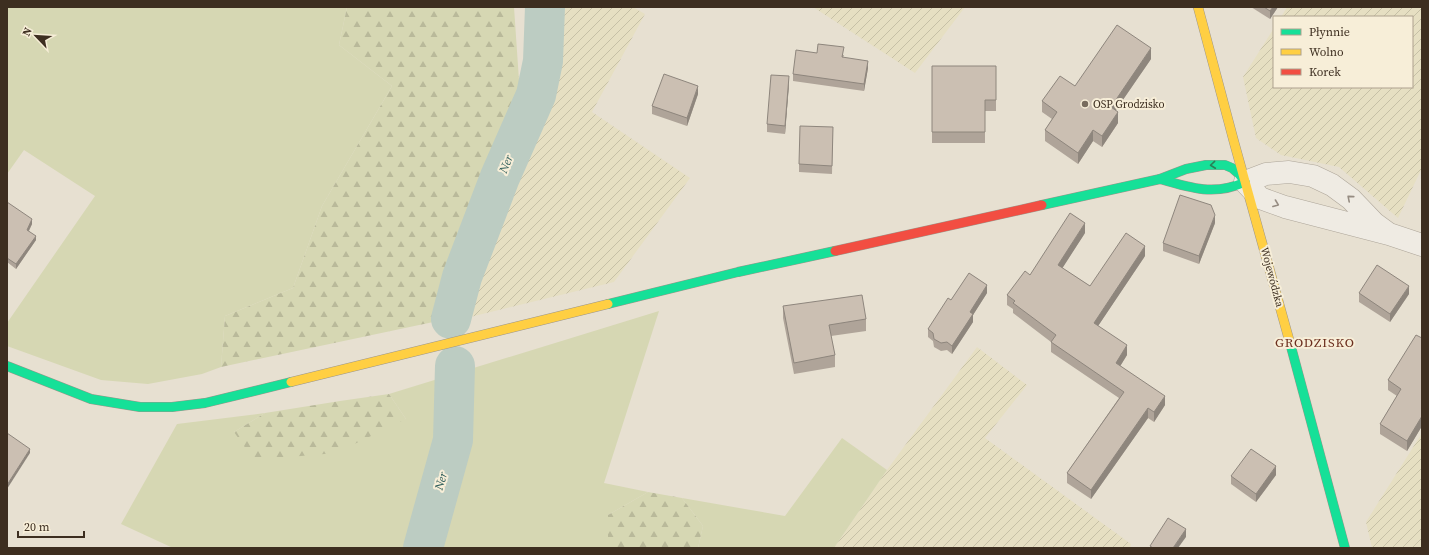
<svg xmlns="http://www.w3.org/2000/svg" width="1429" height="555" font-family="'Source Serif 4',serif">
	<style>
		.farmland { fill: url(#farmland-furrows) }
		.grass { fill: #d6d7b3 }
		.forest { fill: url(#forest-firs) }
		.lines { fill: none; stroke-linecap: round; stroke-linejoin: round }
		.river { stroke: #bcccc2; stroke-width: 40 }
		.street-casing { stroke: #ada599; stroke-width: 23 }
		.fast-casing { stroke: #9c958a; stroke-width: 10 }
		.slow-casing { stroke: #9c958a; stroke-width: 10 }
		.jam-casing { stroke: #9c958a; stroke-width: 10 }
		.street { stroke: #efebe3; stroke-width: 22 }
		.fast { stroke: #16e098; stroke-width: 9 }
		.slow { stroke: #ffcf43; stroke-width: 9 }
		.jam { stroke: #f24e42; stroke-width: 9 }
		.wall { fill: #afa499 }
		.shaded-wall { fill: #8e867d }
		.building { fill: #cbbfb2; stroke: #8e867d }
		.oneway { stroke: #2b7e56 }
		.oneway2 { stroke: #968c82 }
		.poi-dot { fill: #786c5e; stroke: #f7eed8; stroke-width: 1.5 }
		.labels { text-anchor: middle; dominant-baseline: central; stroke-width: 4; stroke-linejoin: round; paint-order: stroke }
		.poi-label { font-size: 11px; fill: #3d2e20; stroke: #f7eed8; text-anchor: start }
		.street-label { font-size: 11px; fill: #3d2e20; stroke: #f7eed8 }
		.water-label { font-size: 12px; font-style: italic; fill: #2f5d5a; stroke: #f7eed8 }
		.quarter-label { font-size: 13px; letter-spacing: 1px; fill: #6b2e1e; stroke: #f7eed8 }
	</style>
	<defs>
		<pattern id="farmland-furrows" width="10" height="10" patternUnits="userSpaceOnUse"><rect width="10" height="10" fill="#e6dfc2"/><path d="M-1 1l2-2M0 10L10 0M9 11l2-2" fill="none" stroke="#c6c0a6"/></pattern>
		<pattern id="forest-firs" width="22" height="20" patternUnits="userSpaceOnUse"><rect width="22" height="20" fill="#d6d7b3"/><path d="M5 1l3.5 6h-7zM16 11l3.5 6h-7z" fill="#b9b99a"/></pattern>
	</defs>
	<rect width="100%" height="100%" fill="#e7e0d1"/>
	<!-- farmland -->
	<g class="farmland">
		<polygon points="563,7 633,7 645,14 592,112 690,178 614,282 462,319 461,307 513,169 548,80 552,26"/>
		<polygon points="813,7 965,7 915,73"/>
		<polygon points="1287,7 1422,7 1422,168 1398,218 1339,167 1281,155 1256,138 1243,77 1274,28 1274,87 1412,87 1412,17 1281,17"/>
		<polygon points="977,347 1027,385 985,438 1131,544 1130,548 834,548 887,470"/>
		<polygon points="1422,433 1422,548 1372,548 1366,522"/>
	</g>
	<!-- grass -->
	<g class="grass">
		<polygon points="7,7 347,7 339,45 392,86 322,206 293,288 225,316 221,367 202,374 148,384 101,380 7,346 7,323 95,196 24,150 7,174"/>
		<polygon points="659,311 604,483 648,492 608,515 608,548 173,548 121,524 177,424 265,413 234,432 406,419 389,394"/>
		<polygon points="842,438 887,470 834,548 698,548 703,526 682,498 785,516"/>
	</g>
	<!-- forest -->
	<g class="forest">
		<polygon points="347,7 514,7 520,95 445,305 438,321 221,367 225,316 293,288 322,206 392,86 339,45"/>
		<polygon points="389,394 406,419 336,453 254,460 234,432 265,413 340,401"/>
		<polygon points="648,492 682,498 703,526 698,548 608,548 608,515"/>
	</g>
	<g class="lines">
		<!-- river -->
		<g class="river">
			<polyline points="451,319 462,277 500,177 536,95 543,61 545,7"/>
			<polyline points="423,548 453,440 455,366"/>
		</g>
		<defs>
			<polyline id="street" points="1389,234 1374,223 1351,199 1332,185 1313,176 1289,172 1266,174 1245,182 1260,198 1285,207 1389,234 1422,245"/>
			<g id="fast">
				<path d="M1160,179C1190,188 1215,196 1245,182"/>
				<polyline points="1042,205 1160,179 1186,169 1206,165 1225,165 1232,168 1239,174 1245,182"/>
				<polyline points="608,304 738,272 835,251"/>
				<polyline points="1290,343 1345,548"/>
				<polyline points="7,366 91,399 140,407 172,407 205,403 291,382"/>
			</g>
			<g id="slow">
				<polyline points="1198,7 1234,142 1290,343"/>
				<polyline points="291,382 608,304"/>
			</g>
			<polyline id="jam" points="835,251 1042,205"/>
		</defs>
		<!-- street casing -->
		<use href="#street" class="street-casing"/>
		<!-- fast casing -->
		<use href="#fast" class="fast-casing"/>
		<!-- slow casing -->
		<use href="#slow" class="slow-casing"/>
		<!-- jam casing -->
		<use href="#jam" class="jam-casing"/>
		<!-- street -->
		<use href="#street" class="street"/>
		<!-- fast -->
		<use href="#fast" class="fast"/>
		<!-- slow -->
		<use href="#slow" class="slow"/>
		<!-- jam -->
		<use href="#jam" class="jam"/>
	</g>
	<!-- wall -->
	<g class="wall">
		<polygon points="1251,7 1278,7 1270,19"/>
		<polygon points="817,53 844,55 843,58 868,68 864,91 793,81 793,74"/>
		<polygon points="1151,59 1116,110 1118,123 1102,147 1093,141 1078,164 1045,141 1045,130 1052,119 1042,112 1042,101 1075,86"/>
		<polygon points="932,66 996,66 996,111 985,111 985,143 932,143"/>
		<polygon points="789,84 785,134 767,132 767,124"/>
		<polygon points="698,94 687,126 652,114 652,106"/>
		<polygon points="833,127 832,174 799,172 799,164"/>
		<polygon points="7,202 32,224 29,231 36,240 16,269 7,262"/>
		<polygon points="1215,223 1199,264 1163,251 1163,243"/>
		<polygon points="1085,233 1062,268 1090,286 1145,256 1098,326 1127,355 1120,366 1165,405 1154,422 1148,418 1091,499 1067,483 1067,473 1119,398 1051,352 1051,342 1013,313 1013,309 1007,305 1007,295 1030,275"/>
		<polygon points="987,293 973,315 973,322 952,354 947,350 941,351 934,347 933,341 928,337 928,329 951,300"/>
		<polygon points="1359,293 1409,294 1390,322 1359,302"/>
		<polygon points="783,306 866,319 866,331 831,336 835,355 835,367 794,374 783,318"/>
		<polygon points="1422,338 1422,426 1407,451 1380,434 1380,424 1397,396 1388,390 1388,380"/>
		<polygon points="1276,475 1256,502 1231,484 1231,476"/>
	</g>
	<!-- shaded-wall -->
	<g class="shaded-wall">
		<polygon points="1273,7 1278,7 1270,19 1270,11"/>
		<polygon points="1151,48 1151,59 1111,117 1111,107"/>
		<polygon points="868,61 868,68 864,91 864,84"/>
		<polygon points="789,76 789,84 785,134 785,126"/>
		<polygon points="698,86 698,94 687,126 687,118"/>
		<polygon points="1118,112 1118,123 1102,147 1102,136"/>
		<polygon points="1093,130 1093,141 1078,164 1078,153"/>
		<polygon points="1215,215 1215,223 1199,264 1199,256"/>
		<polygon points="32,219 32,224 27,234 27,230"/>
		<polygon points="1085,223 1085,233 1058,275 1058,265"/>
		<polygon points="36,236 36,240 16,269 16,264"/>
		<polygon points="1145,246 1145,256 1094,332 1094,323"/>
		<polygon points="987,285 987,293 973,315 973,322 952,354 952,346 970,312"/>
		<polygon points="1409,286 1409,294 1390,322 1390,314"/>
		<polygon points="1127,345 1127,355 1116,373 1116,363"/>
		<polygon points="1165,396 1165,405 1154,422 1154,412"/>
		<polygon points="1148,408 1148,418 1091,499 1091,490"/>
		<polygon points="1422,416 1422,426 1407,451 1407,441"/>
		<polygon points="30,449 30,453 7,489 7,485"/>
		<polygon points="1276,466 1276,475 1256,502 1256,494"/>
		<polygon points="1186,529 1186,537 1178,548 1173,548"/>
	</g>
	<!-- building -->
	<g class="building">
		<polygon points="1264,7 1273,7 1270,11"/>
		<polygon points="1117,25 1151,48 1111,107 1118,112 1102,136 1093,130 1078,153 1045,130 1057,112 1042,101 1060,76 1075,86"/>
		<polygon points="818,44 844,47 842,57 868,61 864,84 793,74 796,50 817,53"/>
		<polygon points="932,66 996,66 996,100 985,100 985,132 932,132"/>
		<polygon points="664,74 698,86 687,118 652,106"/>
		<polygon points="771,75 789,76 785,126 767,124"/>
		<polygon points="800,126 833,127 832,166 799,164"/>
		<polygon points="1180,195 1211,205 1215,215 1199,256 1163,243"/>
		<polygon points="7,202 32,219 27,230 36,236 16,264 7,258"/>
		<polygon points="1070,213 1085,223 1058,265 1090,286 1126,233 1145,246 1094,323 1127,345 1116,363 1165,396 1154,412 1148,408 1091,490 1067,473 1124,392 1051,342 1056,335 1013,303 1015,301 1007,295 1025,271 1030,275"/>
		<polygon points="1377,265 1409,286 1390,314 1359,293"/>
		<polygon points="969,273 987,285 970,312 973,314 952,346 947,342 941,343 934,339 933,333 928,329 948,298 951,300"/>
		<polygon points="862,295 866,319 829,325 835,355 794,363 783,306"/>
		<polygon points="1416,335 1422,338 1422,416 1407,441 1380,424 1401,389 1388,380"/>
		<polygon points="7,433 30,449 7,485"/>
		<polygon points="1251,449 1276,466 1256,494 1231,476"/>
		<polygon points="1168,518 1186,529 1173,548 1153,548 1150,546"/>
	</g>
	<!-- one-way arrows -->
	<defs><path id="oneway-chevron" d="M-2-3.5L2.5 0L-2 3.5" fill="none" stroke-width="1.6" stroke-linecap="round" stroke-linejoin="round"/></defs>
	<use class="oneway" href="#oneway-chevron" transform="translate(1213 165) rotate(174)"/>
	<g class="oneway2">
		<use href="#oneway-chevron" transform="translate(1350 198) rotate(-139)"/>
		<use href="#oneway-chevron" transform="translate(1276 204) rotate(21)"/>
	</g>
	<!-- markers -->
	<circle class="poi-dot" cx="1085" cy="104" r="4"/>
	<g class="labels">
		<!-- poi labels -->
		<g class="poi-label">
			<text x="1093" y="104">OSP Grodzisko</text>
		</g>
		<!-- street labels -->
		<g class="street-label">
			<text transform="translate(1272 277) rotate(75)">Wojewódzka</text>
		</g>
		<!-- water labels -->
		<g class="water-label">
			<text transform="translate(506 164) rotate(-67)">Ner</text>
			<text transform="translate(441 481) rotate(-74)">Ner</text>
		</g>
		<!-- quarter labels -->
		<g class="quarter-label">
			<text x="1315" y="342">GRODZISKO</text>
		</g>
	</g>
	<!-- border -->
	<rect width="1429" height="555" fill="none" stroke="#3d2e20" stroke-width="16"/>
	<!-- legend -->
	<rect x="1273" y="16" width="140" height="72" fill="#f7eed8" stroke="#ada18e"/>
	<rect x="1281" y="29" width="20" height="6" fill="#16e098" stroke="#ada18e"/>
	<text x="1309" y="36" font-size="12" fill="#3d2e20">Płynnie</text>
	<rect x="1281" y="49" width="20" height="6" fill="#ffcf43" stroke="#ada18e"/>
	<text x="1309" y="56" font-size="12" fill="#3d2e20">Wolno</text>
	<rect x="1281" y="69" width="20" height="6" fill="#f24e42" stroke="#ada18e"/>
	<text x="1309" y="76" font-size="12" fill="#3d2e20">Korek</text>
	<!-- north arrow -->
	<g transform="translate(36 36) rotate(295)" stroke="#f7eed8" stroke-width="3" paint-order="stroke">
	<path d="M0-3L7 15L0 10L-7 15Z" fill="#3d2e20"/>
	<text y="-6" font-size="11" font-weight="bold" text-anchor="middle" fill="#3d2e20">N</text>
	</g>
	<!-- scale -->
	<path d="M18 531v6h66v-6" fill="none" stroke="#3d2e20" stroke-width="2"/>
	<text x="24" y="531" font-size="12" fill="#3d2e20" stroke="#f7eed8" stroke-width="3" paint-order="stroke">20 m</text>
</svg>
